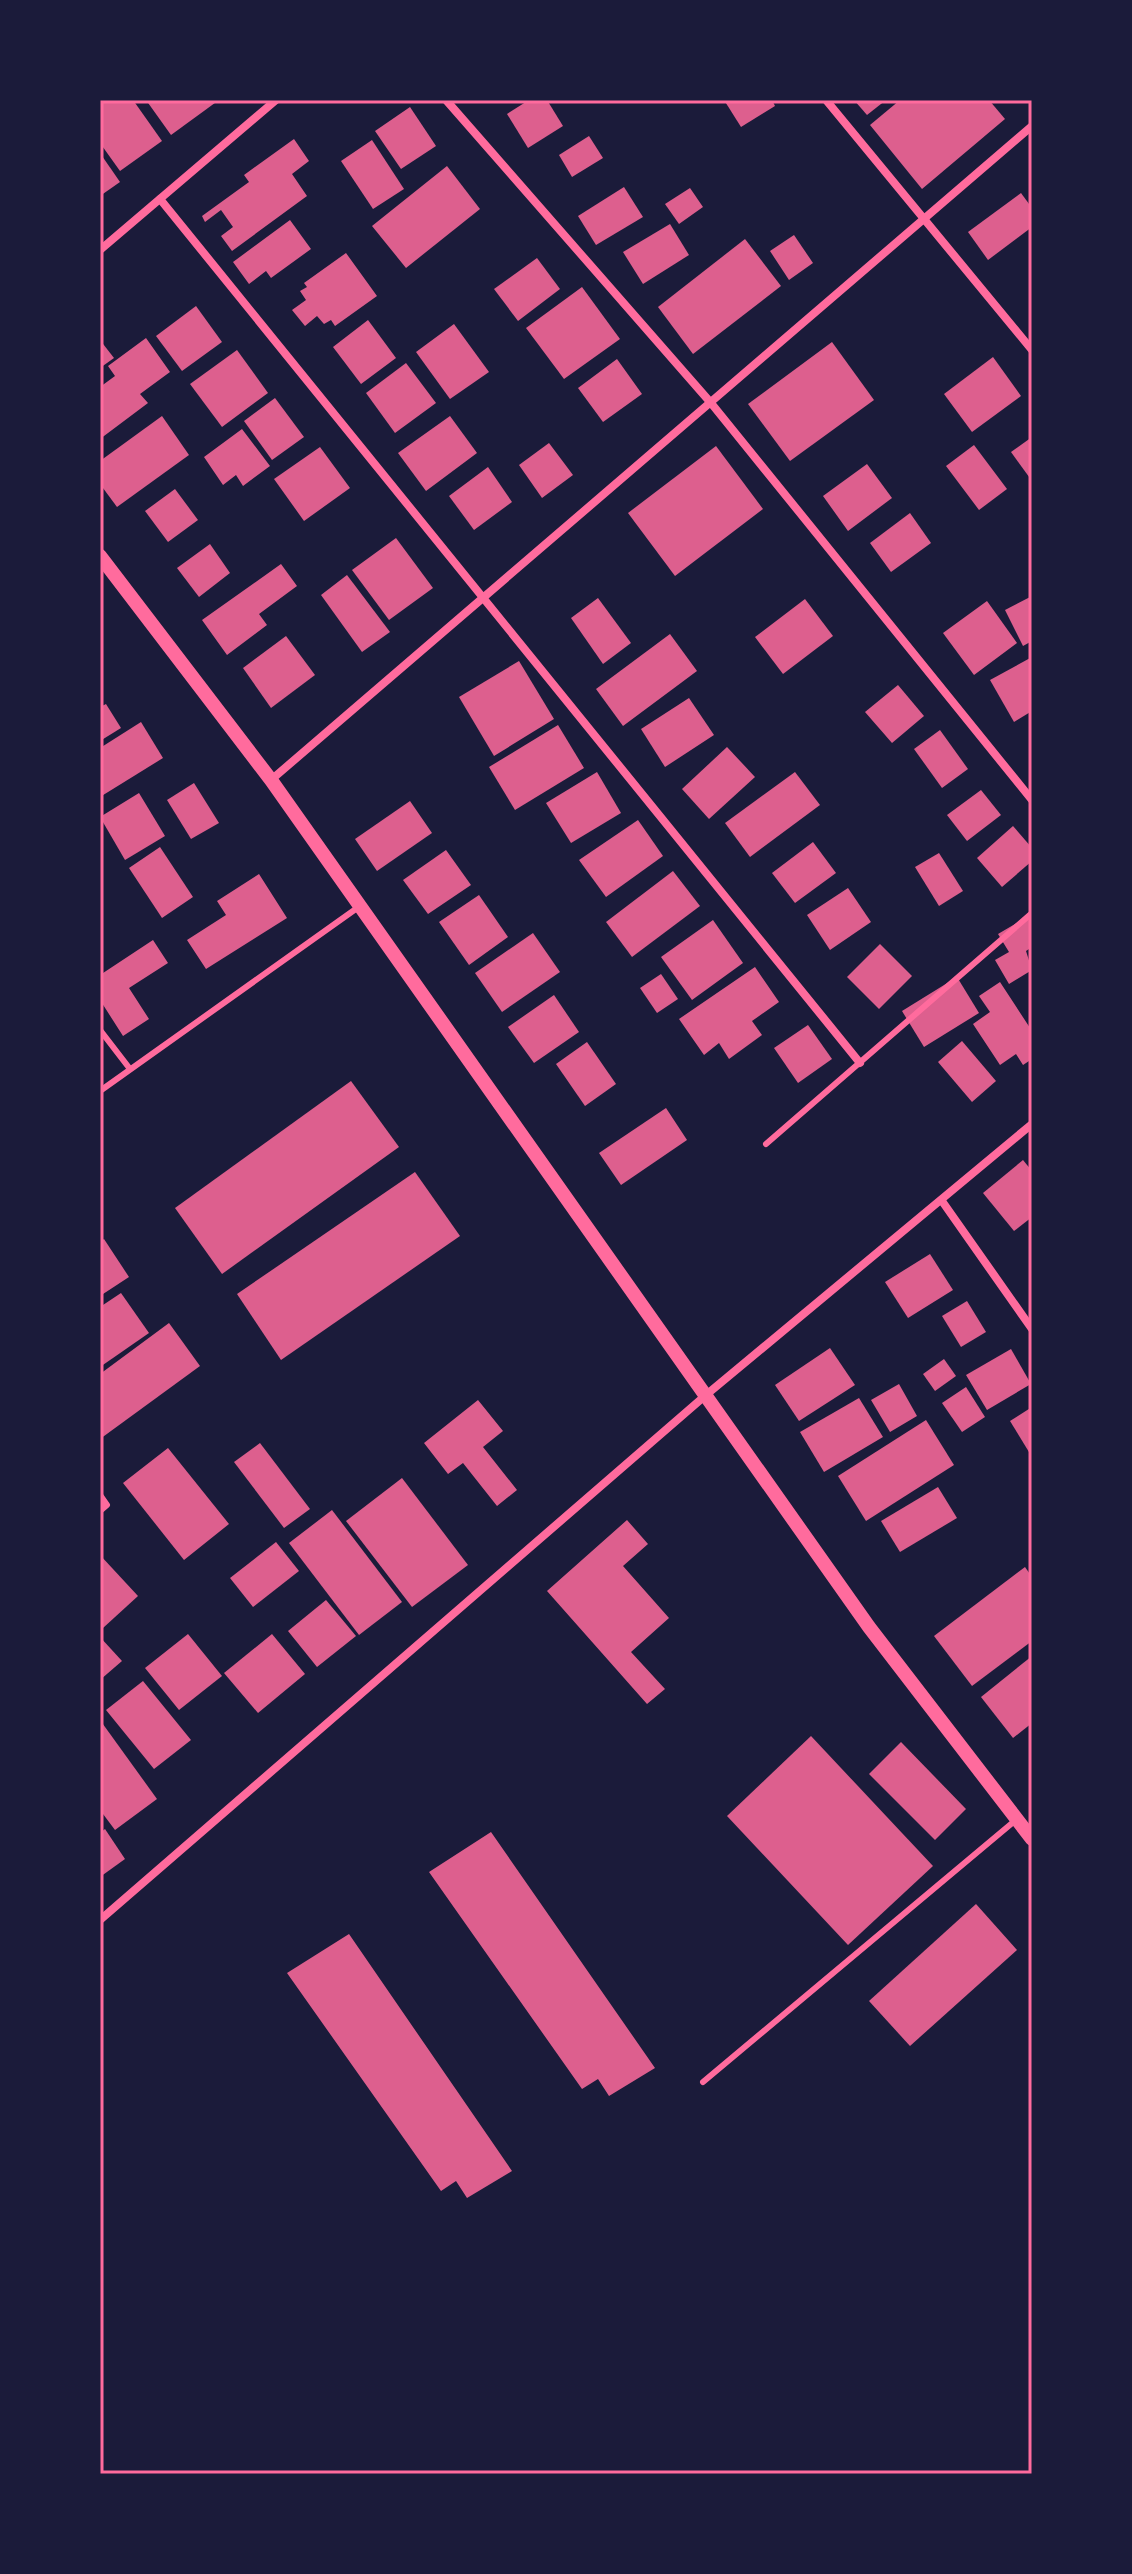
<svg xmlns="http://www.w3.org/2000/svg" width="1132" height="2574" font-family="Overpass,sans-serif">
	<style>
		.building { fill: #dd5f8e }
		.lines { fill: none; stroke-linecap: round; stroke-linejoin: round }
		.service { stroke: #ff6b9d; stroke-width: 6 }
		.minor { stroke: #ff6b9d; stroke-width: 8 }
		.tertiary { stroke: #ff6b9d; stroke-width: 14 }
		.neatline { fill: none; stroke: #ff6b9d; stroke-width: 3 }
	</style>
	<rect width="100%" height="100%" fill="#1b1b3a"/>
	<!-- building -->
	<g class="building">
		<polygon points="100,100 133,100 162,141 120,171 100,143"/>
		<polygon points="146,100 219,100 171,135"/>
		<polygon points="529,100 547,100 563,126 528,148 507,114"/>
		<polygon points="724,100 772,100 775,106 741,127"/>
		<polygon points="854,100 886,100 867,115"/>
		<polygon points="900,100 989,100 1005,119 922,189 870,125"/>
		<polygon points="410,107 436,146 401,169 375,131"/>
		<polygon points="589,136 603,158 572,177 559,155"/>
		<polygon points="294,139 309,161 292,174 307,196 232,251 221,236 233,227 221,210 205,222 202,216 249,182 244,175"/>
		<polygon points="372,140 404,189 373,209 341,161"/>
		<polygon points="100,153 120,182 100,196"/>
		<polygon points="447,166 480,209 406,268 372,226"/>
		<polygon points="624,187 643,217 596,245 578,216"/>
		<polygon points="690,188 703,207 679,224 665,204"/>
		<polygon points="1021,193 1032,208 1032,227 988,260 968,232"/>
		<polygon points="290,220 311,249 271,278 266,271 249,284 233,262"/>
		<polygon points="670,224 689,255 643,284 623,252"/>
		<polygon points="794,235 813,263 789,280 770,251"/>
		<polygon points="745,239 781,286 693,354 658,307"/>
		<polygon points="346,253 377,296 335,326 331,320 324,324 317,316 305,326 292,310 306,300 300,291 307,287 304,283"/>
		<polygon points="537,258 560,289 518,321 494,289"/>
		<polygon points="582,287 620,339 564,379 526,328"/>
		<polygon points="196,306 222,342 182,371 156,336"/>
		<polygon points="368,320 396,358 361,384 333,347"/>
		<polygon points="454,324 489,372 450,399 416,352"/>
		<polygon points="146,338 170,372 140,394 148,403 100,439 100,387 115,376 108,366"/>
		<polygon points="100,340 114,358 100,368"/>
		<polygon points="832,342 874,400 790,461 748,404"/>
		<polygon points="237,350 268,393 222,427 190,384"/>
		<polygon points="993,357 1021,396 972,432 944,394"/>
		<polygon points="617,359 642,394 603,422 578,388"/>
		<polygon points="406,363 436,403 395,433 366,393"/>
		<polygon points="275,398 304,437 272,460 244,421"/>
		<polygon points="162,416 189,455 117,507 100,484 100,461"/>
		<polygon points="450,416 477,453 426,491 398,453"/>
		<polygon points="242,429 270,466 243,486 236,475 223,485 204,457"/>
		<polygon points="1032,437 1032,481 1011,452"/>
		<polygon points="549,443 573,475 542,498 519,465"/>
		<polygon points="974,445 1007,489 979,510 946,466"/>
		<polygon points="716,446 763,509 675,576 628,513"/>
		<polygon points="320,447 350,488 304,521 274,479"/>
		<polygon points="867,464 892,498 848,531 823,496"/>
		<polygon points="488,467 512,502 474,530 449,496"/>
		<polygon points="175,489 198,520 168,542 145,511"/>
		<polygon points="910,513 931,543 891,572 870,543"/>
		<polygon points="396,538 433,588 389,620 352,570"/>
		<polygon points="210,544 230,573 199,597 177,568"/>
		<polygon points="281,564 297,586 259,614 267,625 227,655 202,620"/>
		<polygon points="347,575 390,632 362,652 321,595"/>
		<polygon points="1032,596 1032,641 1023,646 1005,610"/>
		<polygon points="598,598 631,643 603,664 571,618"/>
		<polygon points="805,599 833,636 783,674 755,637"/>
		<polygon points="987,601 1017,643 974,675 943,633"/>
		<polygon points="670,634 697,671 623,726 596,689"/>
		<polygon points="286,636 315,675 271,708 243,668"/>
		<polygon points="1032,657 1032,711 1014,722 990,680"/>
		<polygon points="519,661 554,719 494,756 459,697"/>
		<polygon points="898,685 924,716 892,743 865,712"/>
		<polygon points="689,698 714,735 665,767 641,729"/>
		<polygon points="106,704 121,728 100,741 100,707"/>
		<polygon points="141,722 163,758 100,797 100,748"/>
		<polygon points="558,725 584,768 515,810 489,767"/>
		<polygon points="940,730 968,769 942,788 914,749"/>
		<polygon points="727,747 755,777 709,819 682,789"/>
		<polygon points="597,772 621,813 571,843 546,803"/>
		<polygon points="795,772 820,805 750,857 725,823"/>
		<polygon points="194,783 219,823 191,839 167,800"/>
		<polygon points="981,790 1001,815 967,841 947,815"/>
		<polygon points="139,793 165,836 125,860 100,817"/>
		<polygon points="410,801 432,833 377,871 355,839"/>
		<polygon points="638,820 663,856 606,897 579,860"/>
		<polygon points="1013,826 1032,848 1032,861 1002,887 977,858"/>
		<polygon points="813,842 836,873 795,903 772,873"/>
		<polygon points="160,847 193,897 162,918 129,868"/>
		<polygon points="446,850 471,885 428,914 403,880"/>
		<polygon points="939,853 963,891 939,906 915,867"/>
		<polygon points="673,871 700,906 632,957 606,922"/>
		<polygon points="259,874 287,918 206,969 187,940 226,915 217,901"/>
		<polygon points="848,888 871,922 830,950 807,915"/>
		<polygon points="479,895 508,937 469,965 439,922"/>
		<polygon points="1030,915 1032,947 1026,951 1032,970 1009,984 995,960 1009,952 998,934"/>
		<polygon points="713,920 743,963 692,1000 661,957"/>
		<polygon points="533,933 560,972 502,1012 475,973"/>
		<polygon points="153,940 168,963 129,988 149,1019 123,1036 100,1000 100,975"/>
		<polygon points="880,944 912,976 879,1009 847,977"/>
		<polygon points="755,967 779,1002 752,1021 762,1035 729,1059 719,1043 704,1055 679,1019"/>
		<polygon points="661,974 678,999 657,1013 640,988"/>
		<polygon points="957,977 979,1013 924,1047 902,1011"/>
		<polygon points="1000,982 1032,1031 1032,1059 1023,1065 1016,1054 1000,1065 973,1024 990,1012 979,996"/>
		<polygon points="554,995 579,1032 534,1063 508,1027"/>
		<polygon points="808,1025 832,1059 798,1083 774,1048"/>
		<polygon points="962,1041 996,1081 972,1102 938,1062"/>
		<polygon points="587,1042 616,1084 585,1106 556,1064"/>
		<polygon points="351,1081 399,1147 222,1274 175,1208"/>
		<polygon points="666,1108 687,1140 621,1185 599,1153"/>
		<polygon points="1023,1160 1032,1171 1032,1217 1014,1231 983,1193"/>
		<polygon points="415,1172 460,1236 281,1360 237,1294"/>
		<polygon points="104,1239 129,1277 100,1296 100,1242"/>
		<polygon points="930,1254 953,1290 908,1318 885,1282"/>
		<polygon points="121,1293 149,1333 100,1367 100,1307"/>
		<polygon points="967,1301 986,1332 961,1347 942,1316"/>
		<polygon points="169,1323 200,1366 100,1439 100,1374"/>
		<polygon points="830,1348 855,1385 799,1421 775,1385"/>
		<polygon points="1011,1349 1031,1384 987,1410 966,1375"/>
		<polygon points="944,1359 956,1376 935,1391 923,1374"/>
		<polygon points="899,1384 917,1416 890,1432 871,1400"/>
		<polygon points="966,1387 985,1417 962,1432 942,1403"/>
		<polygon points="859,1398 883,1437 824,1472 800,1432"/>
		<polygon points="478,1400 503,1431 483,1447 517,1490 497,1506 463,1463 448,1474 424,1443"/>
		<polygon points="1032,1407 1032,1457 1010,1421"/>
		<polygon points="926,1420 954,1465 866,1521 838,1476"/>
		<polygon points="260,1443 310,1509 284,1528 234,1462"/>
		<polygon points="168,1448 229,1524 184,1560 123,1483"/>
		<polygon points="402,1478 468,1565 412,1607 346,1521"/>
		<polygon points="938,1487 957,1518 900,1552 881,1521"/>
		<polygon points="332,1510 402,1602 359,1635 289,1543"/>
		<polygon points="627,1520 648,1544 623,1566 669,1618 631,1652 665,1689 647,1704 547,1591"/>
		<polygon points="276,1542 299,1571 253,1607 230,1578"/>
		<polygon points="100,1555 138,1596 103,1628 100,1625"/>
		<polygon points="1025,1567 1032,1577 1032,1641 972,1686 934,1636"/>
		<polygon points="326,1600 356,1636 317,1667 288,1631"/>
		<polygon points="188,1634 222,1676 179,1710 145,1668"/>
		<polygon points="272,1634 305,1674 258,1713 224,1673"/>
		<polygon points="100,1637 122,1661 100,1680"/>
		<polygon points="1032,1656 1032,1723 1013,1738 981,1697"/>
		<polygon points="143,1681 191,1740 154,1769 106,1710"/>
		<polygon points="100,1720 157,1799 115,1830 100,1810"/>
		<polygon points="811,1736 933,1866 848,1945 727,1816"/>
		<polygon points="901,1742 966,1809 935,1840 869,1774"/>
		<polygon points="105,1829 125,1859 100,1877 100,1833"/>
		<polygon points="491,1832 655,2068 609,2096 598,2079 582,2089 429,1872"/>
		<polygon points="976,1904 1017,1950 910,2046 869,2001"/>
		<polygon points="349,1934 512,2171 467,2198 456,2181 441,2191 287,1973"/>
	</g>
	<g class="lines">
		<!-- service -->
		<g class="service">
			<polyline points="100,1030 130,1069"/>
			<polyline points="100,1091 360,906"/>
			<polyline points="766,1144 1032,913"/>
			<polyline points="100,1495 107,1505 100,1511"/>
			<polyline points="703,2082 1017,1819"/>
		</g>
		<!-- minor -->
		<g class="minor">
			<polyline points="446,100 711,403 1032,800"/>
			<polyline points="826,100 1032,350"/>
			<polyline points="160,199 860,1063"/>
			<polyline points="100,250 276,100"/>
			<polyline points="271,780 1032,126"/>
			<polyline points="942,1201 1032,1329"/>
			<polyline points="100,1920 706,1395 1032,1124"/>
		</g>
		<!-- tertiary -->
		<polyline class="tertiary" points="100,556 271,780 869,1627 1032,1839"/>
	</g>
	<!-- border -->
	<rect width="1132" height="2574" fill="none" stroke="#1b1b3a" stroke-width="204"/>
	<rect x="102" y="102" width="928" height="2370" class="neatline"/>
</svg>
